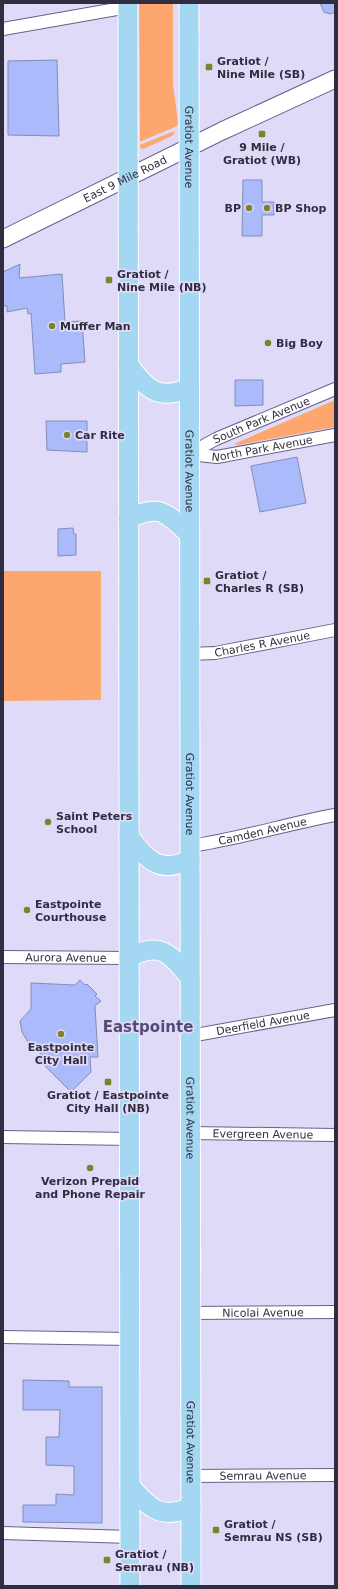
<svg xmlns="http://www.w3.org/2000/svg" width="338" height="1589" font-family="'DejaVu Sans',sans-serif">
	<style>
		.green { fill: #fda76e }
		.building { fill: #aabafa; stroke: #828db8 }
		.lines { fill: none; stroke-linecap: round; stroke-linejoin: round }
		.street-casing { stroke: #68608a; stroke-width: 14 }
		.secondary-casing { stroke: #68608a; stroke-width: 19 }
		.primary-casing { stroke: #fff; stroke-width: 21 }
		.street { stroke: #fff; stroke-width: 12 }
		.secondary { stroke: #fff; stroke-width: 17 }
		.primary { stroke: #a3d7f2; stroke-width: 19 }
		.poi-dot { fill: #7c822d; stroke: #dfdaf7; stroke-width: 1.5 }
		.labels { text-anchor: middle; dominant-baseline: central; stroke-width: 3.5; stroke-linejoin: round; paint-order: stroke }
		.poi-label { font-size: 11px; font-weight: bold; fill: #312d40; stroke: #dfdaf7; text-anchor: start }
		.street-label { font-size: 11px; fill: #312d40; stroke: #dfdaf7 }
		.district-label { font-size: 15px; font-weight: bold; fill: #554c75; stroke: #dfdaf7 }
	</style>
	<rect width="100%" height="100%" fill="#dfdaf7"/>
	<!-- green -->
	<g class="green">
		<polygon points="139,3 173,3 173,84 178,122 177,126 142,141 140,141"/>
		<polygon points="172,132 175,132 172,136 143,149 140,147 140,145"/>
		<polygon points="335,400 335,427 238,445 234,444"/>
		<polygon points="3,571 101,571 101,700 3,701"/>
	</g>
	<!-- building -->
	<g class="building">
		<polygon points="320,3 335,3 335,12 330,14 324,12"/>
		<polygon points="57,60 59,136 8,135 8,61"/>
		<polygon points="243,180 262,180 262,202 274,202 274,215 262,215 262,236 242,236"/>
		<polygon points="20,264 19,278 62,274 65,322 82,321 85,362 61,364 61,372 35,374 31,313 28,314 27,308 7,312 7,306 3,306 3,272"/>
		<polygon points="235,380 263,380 263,405 235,406"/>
		<polygon points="46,421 87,421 87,452 47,450"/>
		<polygon points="297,457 306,503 260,512 251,466"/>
		<polygon points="73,528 74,534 76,534 76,555 58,556 58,529"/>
		<polygon points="80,980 85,985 87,984 97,994 95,996 101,1001 95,1006 98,1057 90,1057 91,1072 71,1092 39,1060 42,1055 28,1042 22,1032 20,1021 31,1009 31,983 75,985"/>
		<polygon points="23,1380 69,1381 69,1387 102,1387 102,1523 23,1522 23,1505 56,1505 56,1494 74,1495 74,1466 46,1465 46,1437 59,1437 60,1410 23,1410"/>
	</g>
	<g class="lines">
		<defs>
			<g id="street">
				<polyline points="3,29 128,7"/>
				<path id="s1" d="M189,454L216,439L335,389"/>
				<path id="s2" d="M189,454L217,457L335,435"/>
				<path id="s3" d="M189,654L215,653L335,630"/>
				<path id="s4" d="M190,846C239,839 286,824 335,815"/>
				<path id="s5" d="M3,957L129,958"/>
				<path id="s6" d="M190,1036L335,1010"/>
				<path id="s7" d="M191,1133L335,1135"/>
				<polyline points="3,1137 130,1139"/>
				<path id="s8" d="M191,1313L335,1312"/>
				<polyline points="3,1337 130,1339"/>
				<path id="s9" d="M191,1476L335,1475"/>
				<polyline points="3,1533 130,1537"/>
			</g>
			<g id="secondary">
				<path id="s10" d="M3,239L222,131L335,79"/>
			</g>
			<g id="primary">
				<polyline points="128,3 130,1586"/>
				<path id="s11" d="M189,3L191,1586"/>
				<path d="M128,364C146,389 158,401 189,388"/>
				<path d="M128,519C160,503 166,513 189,534"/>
				<path d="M129,836C146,860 161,875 190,859"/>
				<path d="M129,958C159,940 171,954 190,978"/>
				<path d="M130,1486C150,1509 162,1520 191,1507"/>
			</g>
		</defs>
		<!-- street casing -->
		<use href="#street" class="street-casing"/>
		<!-- secondary casing -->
		<use href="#secondary" class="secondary-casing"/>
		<!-- primary casing -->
		<use href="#primary" class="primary-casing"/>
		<!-- street -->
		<use href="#street" class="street"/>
		<!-- secondary -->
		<use href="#secondary" class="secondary"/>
		<!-- primary -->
		<use href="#primary" class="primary"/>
	</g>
	<!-- markers -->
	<g class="poi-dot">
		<rect x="205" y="63" width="8" height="8" rx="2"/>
		<rect x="258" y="130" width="8" height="8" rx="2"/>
		<circle cx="249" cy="208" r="4"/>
		<circle cx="267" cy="208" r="4"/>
		<rect x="105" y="276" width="8" height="8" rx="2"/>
		<circle cx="52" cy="326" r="4"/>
		<circle cx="268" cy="343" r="4"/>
		<circle cx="67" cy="435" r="4"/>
		<rect x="203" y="577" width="8" height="8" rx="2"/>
		<circle cx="48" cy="822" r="4"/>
		<circle cx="27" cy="910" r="4"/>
		<circle cx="61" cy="1034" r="4"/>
		<rect x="104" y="1078" width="8" height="8" rx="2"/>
		<circle cx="90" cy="1168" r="4"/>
		<rect x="212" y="1526" width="8" height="8" rx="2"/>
		<rect x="103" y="1556" width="8" height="8" rx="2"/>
	</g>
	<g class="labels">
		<!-- poi labels -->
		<g class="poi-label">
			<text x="217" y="61">Gratiot /<tspan x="217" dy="13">Nine Mile (SB)</tspan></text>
			<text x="262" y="147" text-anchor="middle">9 Mile /<tspan x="262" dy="13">Gratiot (WB)</tspan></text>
			<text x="241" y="208" text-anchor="end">BP</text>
			<text x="275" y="208">BP Shop</text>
			<text x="117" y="274">Gratiot /<tspan x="117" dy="13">Nine Mile (NB)</tspan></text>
			<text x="60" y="326">Muffer Man</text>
			<text x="276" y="343">Big Boy</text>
			<text x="75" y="435">Car Rite</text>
			<text x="215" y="575">Gratiot /<tspan x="215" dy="13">Charles R (SB)</tspan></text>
			<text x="56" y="816">Saint Peters<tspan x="56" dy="13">School</tspan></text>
			<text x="35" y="904">Eastpointe<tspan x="35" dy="13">Courthouse</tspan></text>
			<text x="61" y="1047" text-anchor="middle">Eastpointe<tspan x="61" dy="13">City Hall</tspan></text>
			<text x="108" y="1095" text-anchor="middle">Gratiot / Eastpointe<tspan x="108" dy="13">City Hall (NB)</tspan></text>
			<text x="90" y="1181" text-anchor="middle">Verizon Prepaid<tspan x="90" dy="13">and Phone Repair</tspan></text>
			<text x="224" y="1524">Gratiot /<tspan x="224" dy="13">Semrau NS (SB)</tspan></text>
			<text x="115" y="1554">Gratiot /<tspan x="115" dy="13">Semrau (NB)</tspan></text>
		</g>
		<!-- street labels -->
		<g class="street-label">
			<text stroke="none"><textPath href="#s11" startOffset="144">Gratiot Avenue</textPath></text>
			<text stroke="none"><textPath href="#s10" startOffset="136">East 9 Mile Road</textPath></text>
			<text stroke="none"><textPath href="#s1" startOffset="80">South Park Avenue</textPath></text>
			<text stroke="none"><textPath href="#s2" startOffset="74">North Park Avenue</textPath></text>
			<text stroke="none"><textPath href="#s11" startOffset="468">Gratiot Avenue</textPath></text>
			<text stroke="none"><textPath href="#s3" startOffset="74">Charles R Avenue</textPath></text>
			<text stroke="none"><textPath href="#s11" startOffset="791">Gratiot Avenue</textPath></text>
			<text stroke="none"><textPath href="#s4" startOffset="74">Camden Avenue</textPath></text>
			<text stroke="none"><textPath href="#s5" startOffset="63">Aurora Avenue</textPath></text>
			<text stroke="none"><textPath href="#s6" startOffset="74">Deerfield Avenue</textPath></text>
			<text stroke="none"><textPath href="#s11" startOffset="1115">Gratiot Avenue</textPath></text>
			<text stroke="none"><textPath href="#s7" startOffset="72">Evergreen Avenue</textPath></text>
			<text stroke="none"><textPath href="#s8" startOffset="72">Nicolai Avenue</textPath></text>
			<text stroke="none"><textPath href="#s11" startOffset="1439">Gratiot Avenue</textPath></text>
			<text stroke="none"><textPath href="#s9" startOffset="72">Semrau Avenue</textPath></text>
		</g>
		<!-- district labels -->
		<g class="district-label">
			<text x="148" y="1027">Eastpointe</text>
		</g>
	</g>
	<!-- border -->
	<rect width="338" height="1589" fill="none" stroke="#312d40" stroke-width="8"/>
</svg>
